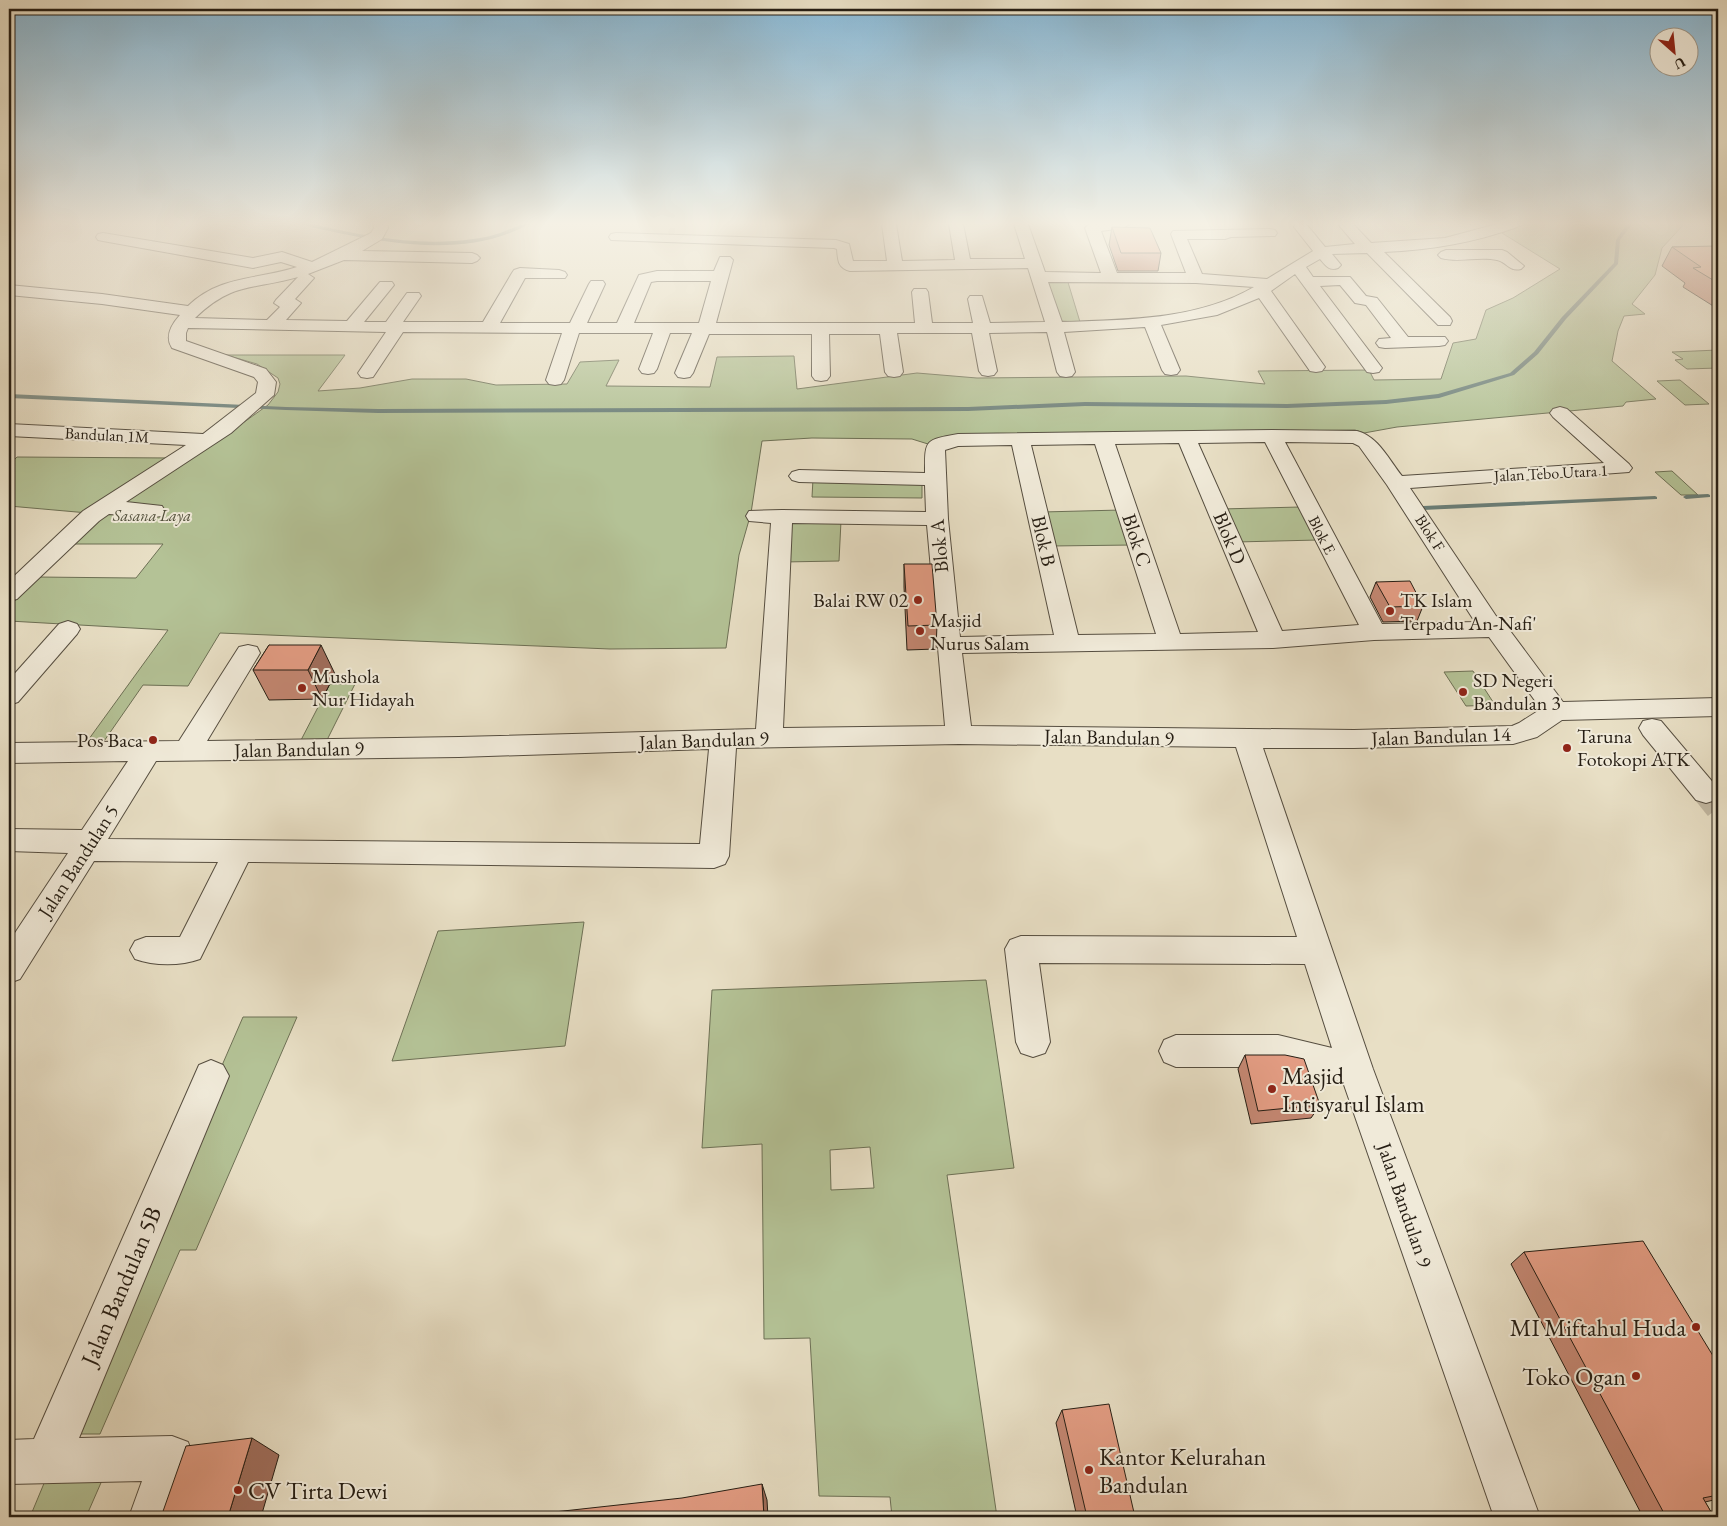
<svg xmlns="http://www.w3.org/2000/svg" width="1727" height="1526" font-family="'EB Garamond',serif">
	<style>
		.green { fill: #b4c296; stroke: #6d7055; fill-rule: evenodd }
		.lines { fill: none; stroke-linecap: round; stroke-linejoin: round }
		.stream { fill: #6a7d76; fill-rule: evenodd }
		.minor-tunnel { stroke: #c1b8a2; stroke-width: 26; stroke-dasharray: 26 13; stroke-linecap: butt }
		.minor-casing { stroke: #564e40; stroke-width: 2 }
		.minor { fill: #f0ead9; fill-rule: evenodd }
		.wall { fill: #c48772; stroke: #261e14 }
		.shaded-wall { fill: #a06e5c; stroke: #261e14 }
		.building { fill: #e49d84; stroke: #261e14 }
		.poi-dot { fill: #8f2418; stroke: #f0ead9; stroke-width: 2 }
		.labels { text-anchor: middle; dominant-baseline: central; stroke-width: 4; stroke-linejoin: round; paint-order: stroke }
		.far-street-label { font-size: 16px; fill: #261e14; stroke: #f0ead9 }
		.far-park-label { font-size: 16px; font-style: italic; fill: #514f3b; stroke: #f0ead9 }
		.street-label { font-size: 20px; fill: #261e14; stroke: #f0ead9 }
		.poi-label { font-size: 20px; fill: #261e14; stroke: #f0ead9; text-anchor: start }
		.near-poi-label { font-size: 24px; fill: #261e14; stroke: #f0ead9; text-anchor: start }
		.near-street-label { font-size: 24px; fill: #261e14; stroke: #f0ead9 }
	</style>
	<rect width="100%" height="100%" fill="#e8dfc5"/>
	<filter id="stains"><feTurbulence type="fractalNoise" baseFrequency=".004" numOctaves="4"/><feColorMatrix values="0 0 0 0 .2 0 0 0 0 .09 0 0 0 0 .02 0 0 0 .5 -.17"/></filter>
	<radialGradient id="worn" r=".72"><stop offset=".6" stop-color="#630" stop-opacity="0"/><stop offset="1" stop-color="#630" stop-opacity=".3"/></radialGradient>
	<!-- green -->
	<g class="green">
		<polygon points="1526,224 1684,224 1662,248 1655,275 1632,304 1645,314 1624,316 1618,331 1612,361 1656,399 1626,402 1623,406 1397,427 1364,433 1355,430 1016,435 949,437 928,444 912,439 812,438 762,441 751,513 739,555 726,648 610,649 220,633 188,686 143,685 102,744 86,743 168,630 9,621 9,607 37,577 136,578 163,544 69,544 87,526 226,435 268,405 278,392 280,384 278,378 257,364 226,355 345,355 318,391 360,388 412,379 466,379 496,385 567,384 580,362 619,360 606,386 710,387 717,357 794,356 797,389 917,373 977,378 1186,376 1265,384 1258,371 1369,370 1374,380 1441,379 1453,343 1476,339 1486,310 1513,298 1560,269 1502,233"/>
		<polygon points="1067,279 1080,322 1061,321 1047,283 1048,280"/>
		<polygon points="1718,350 1718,368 1687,369 1675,360 1683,359 1672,352"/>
		<polygon points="1680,380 1709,404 1685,405 1657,381"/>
		<polygon points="17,457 172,458 88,513 9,506 9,465"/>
		<polygon points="1672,471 1698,495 1681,495 1655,472"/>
		<polygon points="813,479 922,481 922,498 812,497"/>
		<polygon points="1300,507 1318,540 1236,542 1221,509"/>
		<polygon points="1121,510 1133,545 1051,546 1042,512"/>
		<polygon points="788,521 841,521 839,561 783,562"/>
		<polygon points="1473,671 1495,705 1466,706 1444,672"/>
		<polygon points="330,684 355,684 326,742 300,742"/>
		<polygon points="584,922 565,1046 392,1061 438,931"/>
		<path d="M986,980L1014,1168L947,1175L997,1517H892L890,1497L819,1496L810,1338L764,1339L762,1144L702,1148L712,990ZM870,1147L874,1188L831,1190L830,1150Z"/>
		<polygon points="243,1017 297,1017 196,1250 180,1250 100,1434 62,1434"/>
		<polygon points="50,1469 107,1469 86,1517 30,1517"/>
	</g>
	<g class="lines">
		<!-- stream -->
		<g class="stream">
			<path d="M303,224H312C365,236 419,247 473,239C482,238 492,236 500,233C510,230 518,224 529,224C474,255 403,246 344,234C331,231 315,229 303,224Z"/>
			<polygon points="1627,224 1632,224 1620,240 1618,264 1566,319 1538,354 1514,375 1439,398 1386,404 1287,408 1085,406 968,411 378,413 286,410 9,398 9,394 286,407 378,409 968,407 1085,402 1287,404 1386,400 1438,394 1510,373 1534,352 1562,317 1614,263 1616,240"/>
			<polygon points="1708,494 1710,495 1710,497 1686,499 1683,497 1686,495"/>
			<polygon points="1655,496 1657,497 1657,499 1423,510 1420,508 1423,506"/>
		</g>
		<!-- minor-tunnel -->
		<polyline class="minor-tunnel" points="1706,793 1718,808"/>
		<defs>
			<g id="minor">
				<path d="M373,224H387L388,228L382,239L362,251L472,253L477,255L480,258L477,261L472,263L344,260L308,274L314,278L295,299L301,303L286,320L347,321L380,282H392L394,285L364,322H386L407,293H419L421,296L403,322H483L512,273L514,270L520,268L559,270L565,272L567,275L565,278H525L500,323H570L589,284L591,281H603L605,284L587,323H617L639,275L657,271H714L720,257H730L733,260L716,323H915L912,292L914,289H926L928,292L932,323H973L968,299L970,296H982L990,323L1045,322L1028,268L850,271C838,268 838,261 837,249L834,248L611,240L609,237L611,234L616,233L836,240L849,244L853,261H887L882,224H896L902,261L955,260L949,224H963L970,259H1025L1014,224H1028L1045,272L1101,273L1085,228L1089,224H1130L1123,228L1101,231L1117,273H1186L1171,234L1173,231L1270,229L1275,230L1277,233L1275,236L1231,237L1225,239H1187L1202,274L1267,279L1313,251L1294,227L1296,224H1306L1325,247L1355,244L1338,224H1353L1371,243L1445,238L1497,224H1519L1517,227C1473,243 1430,250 1384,252L1450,317L1452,321L1450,325H1438L1367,253L1332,254L1341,265L1338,268C1329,271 1326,266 1320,259L1306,267L1313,277H1350L1366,296L1377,298L1408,337H1445L1448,341L1445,345L1439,346L1385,348L1379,347L1376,343L1379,339L1391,338L1366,305L1355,303L1340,285L1320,286L1382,368L1379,372L1373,373L1367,372L1295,274L1271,291L1325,367L1322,371L1316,372L1310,371L1259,298L1217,315L1161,325L1180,370L1177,374L1171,375L1165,374L1162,370L1145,327L1064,332L1075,372L1072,376L1066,377L1060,376L1057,372L1047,332L989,333L997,371L994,375L988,376L982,375L979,371L972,333H897L903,372L900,376L894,377L888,376L885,372L880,334H829L830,376L827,380L821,381L815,380L812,376V334H709L693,373L690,377L684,378L678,377L675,373L692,333H670L657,369L654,373L648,374L642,373L639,369L653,333H579L564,380L561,384L555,385L549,384L546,380L562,333L403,332L373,377L367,378L361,377L358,373L386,332L188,328L186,333V341L266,369L276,382L274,395L231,433L126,502L162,506L165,511L162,516L154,517L109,514L99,521L17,599L9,601V581L83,511L186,445L9,436V424L203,434L256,393L258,382L254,377L172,348C164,336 172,324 180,315L102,304L9,295V285L102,294L188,306C220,275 257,280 297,267L281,262L253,268L103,241L98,240L96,237L98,234L103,233L253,258L282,252L312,262L371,233L374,228ZM298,277L276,300L274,303L280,307L267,320L195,318C232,282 252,290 298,277ZM657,281H711L699,323H634L651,282ZM1048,282L1196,283L1254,287C1197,320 1126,320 1062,322Z"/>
				<path d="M1446,250H1502L1507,252L1524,266L1521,269C1509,272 1507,262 1497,260C1479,256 1459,263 1441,258L1438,255L1441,252Z"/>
				<path d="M1560,407L1567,409L1629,464L1632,468L1629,472L1410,488L1496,616L1505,624L1563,702L1718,698V716L1562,720L1537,737L1513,744L1354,748H1263L1373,1069L1540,1517H1494L1343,1082L1278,1067H1176L1164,1062L1159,1051L1164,1040L1176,1035H1278L1332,1048L1305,964L1039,963L1050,1042L1045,1053L1033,1057L1021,1053L1016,1042L1005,949L1010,940L1021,936L1297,937L1236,747L959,744L736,748L729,856L725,864L714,868L248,862L200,959C181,966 154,966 135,959L130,950L135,941L146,937H180L218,862L94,861L20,979L9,983V942L68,853L9,851V829L82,830L128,761L9,763V743L179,741L239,647L248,645L257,647L260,653L207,741L459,737L756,729L771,523L749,521L746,516L749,511L782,510L926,512L925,485L799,482L792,480L789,476L792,472L799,470L925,473C925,440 924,440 958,434L1272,430L1357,431C1378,436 1389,460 1402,476L1604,463L1553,417L1550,413L1553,409ZM1265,442L1359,625L1282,631L1198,443ZM1285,442L1353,443L1359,446L1387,485L1475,622L1382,624ZM1179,443L1258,632L1180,634L1115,444ZM1095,444L1156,634L1078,635L1031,445ZM1012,445L1054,635L960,637L948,519L945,450L958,446ZM792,523L927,525L945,726L783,728ZM1489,637L1541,709L1519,723L1512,726L1354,730L971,726L962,653L1273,648L1374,640ZM709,749L700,844L108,839L156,761L459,757Z"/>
				<polygon points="68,621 77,624 80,629 77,634 18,702 9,705 9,680 59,624"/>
				<polygon points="1652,719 1661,721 1716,786 1718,790 1716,800 1706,803 1696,800 1643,735 1639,728 1643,721"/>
				<polygon points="211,1060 223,1065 229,1076 79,1438 172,1436 188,1442 194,1458 175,1517 129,1517 142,1481 9,1484 9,1440 34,1439 199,1065"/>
			</g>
		</defs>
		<!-- minor casing -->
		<use href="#minor" class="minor-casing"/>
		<!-- minor -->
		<use href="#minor" class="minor"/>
	</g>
	<!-- wall -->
	<g class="wall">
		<polygon points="1112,227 1161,253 1158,271 1118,271 1109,245"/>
		<polygon points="1672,247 1718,247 1718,309 1683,287 1685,283 1662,266"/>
		<polygon points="904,564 937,625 936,649 907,650 904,587"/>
		<polygon points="1376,582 1423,606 1417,621 1383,622 1370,597"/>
		<polygon points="269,645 335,674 322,699 269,700 253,670"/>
		<polygon points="1245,1055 1320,1105 1311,1118 1251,1124 1238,1069"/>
		<polygon points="1524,1252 1718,1364 1718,1499 1705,1502 1714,1517 1643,1517 1511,1264"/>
		<polygon points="1062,1410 1135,1517 1077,1517 1056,1423"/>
	</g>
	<!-- shaded-wall -->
	<g class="shaded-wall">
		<polygon points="321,645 335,674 322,699 308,670"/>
		<polygon points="252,1438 279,1455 261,1517 228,1517"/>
		<polygon points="762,1484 767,1500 768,1517 764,1517"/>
	</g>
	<!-- building -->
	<g class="building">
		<polygon points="1112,227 1150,228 1161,253 1121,253"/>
		<polygon points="1716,246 1718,247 1718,283 1693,268 1701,267 1672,247"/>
		<polygon points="904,564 932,564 937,625 908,626"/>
		<polygon points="1410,581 1423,606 1390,607 1376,582"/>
		<polygon points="269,645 321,645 308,670 253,670"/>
		<polygon points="1245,1055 1285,1055 1304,1059 1320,1105 1258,1111"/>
		<polygon points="1643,1241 1718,1364 1718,1495 1703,1498 1714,1517 1666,1517 1524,1252"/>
		<polygon points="1109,1404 1135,1517 1087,1517 1062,1410"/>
		<polygon points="252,1438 228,1517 140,1517 161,1517 186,1446"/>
		<polygon points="762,1484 764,1517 545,1517 545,1513 682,1498"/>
	</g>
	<!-- sky -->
	<linearGradient id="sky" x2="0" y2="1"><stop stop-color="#87b7d4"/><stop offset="0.51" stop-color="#f5f1e5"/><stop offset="1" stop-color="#f5f1e5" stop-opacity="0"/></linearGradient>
	<rect width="1727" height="438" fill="url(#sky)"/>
	<!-- markers -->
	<g class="poi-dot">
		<circle cx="918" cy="600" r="5"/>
		<circle cx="1390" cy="611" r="5"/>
		<circle cx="920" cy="631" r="5"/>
		<circle cx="302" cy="688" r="5"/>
		<circle cx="1463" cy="692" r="5"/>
		<circle cx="153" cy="740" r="5"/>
		<circle cx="1567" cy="748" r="5"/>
		<circle cx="1272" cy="1089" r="5"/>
		<circle cx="1696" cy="1327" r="5"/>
		<circle cx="1636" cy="1376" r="5"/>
		<circle cx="1089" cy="1470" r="5"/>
		<circle cx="238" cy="1490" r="5"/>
	</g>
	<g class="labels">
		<!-- far-street labels -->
		<g class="far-street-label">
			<text transform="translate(107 435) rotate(3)">Bandulan 1M</text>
			<text transform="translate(1551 473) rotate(-3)">Jalan Tebo Utara 1</text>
			<text transform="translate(1430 533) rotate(57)">Blok F</text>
			<text transform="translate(1322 535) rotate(63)">Blok E</text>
		</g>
		<!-- far-park labels -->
		<g class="far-park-label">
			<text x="152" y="515">Sasana Laya</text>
		</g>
		<!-- street labels -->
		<g class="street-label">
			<text transform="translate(1230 538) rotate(67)">Blok D</text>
			<text transform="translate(1137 540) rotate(72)">Blok C</text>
			<text transform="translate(1044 541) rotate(77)">Blok B</text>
			<text transform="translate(939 546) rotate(-95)">Blok A</text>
			<text transform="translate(1441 736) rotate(-2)">Jalan Bandulan 14</text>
			<text transform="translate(1109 737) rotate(1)">Jalan Bandulan 9</text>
			<text transform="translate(704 740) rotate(-2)">Jalan Bandulan 9</text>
			<text transform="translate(299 749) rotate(-1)">Jalan Bandulan 9</text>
			<text transform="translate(78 861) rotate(-57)">Jalan Bandulan 5</text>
			<text transform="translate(1405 1205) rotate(71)">Jalan Bandulan 9</text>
		</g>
		<!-- poi labels -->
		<g class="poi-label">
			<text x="908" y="600" text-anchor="end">Balai RW 02</text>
			<text x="1400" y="600">TK Islam<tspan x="1400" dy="23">Terpadu An-Nafi'</tspan></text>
			<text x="930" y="620">Masjid<tspan x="930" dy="23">Nurus Salam</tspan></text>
			<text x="312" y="676">Mushola<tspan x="312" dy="23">Nur Hidayah</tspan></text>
			<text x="1473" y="680">SD Negeri<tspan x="1473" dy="23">Bandulan 3</tspan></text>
			<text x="1577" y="736">Taruna<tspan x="1577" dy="23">Fotokopi ATK</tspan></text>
			<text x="143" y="740" text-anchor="end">Pos Baca</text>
		</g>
		<!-- near-poi labels -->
		<g class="near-poi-label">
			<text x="1282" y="1075">Masjid<tspan x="1282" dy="28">Intisyarul Islam</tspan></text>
			<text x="1686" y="1327" text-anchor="end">MI Miftahul Huda</text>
			<text x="1626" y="1376" text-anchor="end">Toko Ogan</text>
			<text x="1099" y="1456">Kantor Kelurahan<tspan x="1099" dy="28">Bandulan</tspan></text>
			<text x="248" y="1490">CV Tirta Dewi</text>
		</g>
		<!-- near-street labels -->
		<g class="near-street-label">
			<text transform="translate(121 1286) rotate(-67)">Jalan Bandulan 5B</text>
		</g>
	</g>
	<!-- margin -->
	<rect width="1727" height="1526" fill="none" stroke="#e8dfc5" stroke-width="30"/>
	<rect x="10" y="10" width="1707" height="1506" fill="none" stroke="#261e14" stroke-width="2.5"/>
	<rect x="15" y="15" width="1697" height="1496" fill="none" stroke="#261e14"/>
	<!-- north arrow -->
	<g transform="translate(1674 52) rotate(153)"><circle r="24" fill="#f0ead9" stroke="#9f988a"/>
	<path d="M0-4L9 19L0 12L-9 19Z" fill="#8f2418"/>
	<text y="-8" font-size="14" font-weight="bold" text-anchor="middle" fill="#261e14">U</text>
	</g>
	<rect width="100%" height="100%" filter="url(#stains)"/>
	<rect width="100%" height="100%" fill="url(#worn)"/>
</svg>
